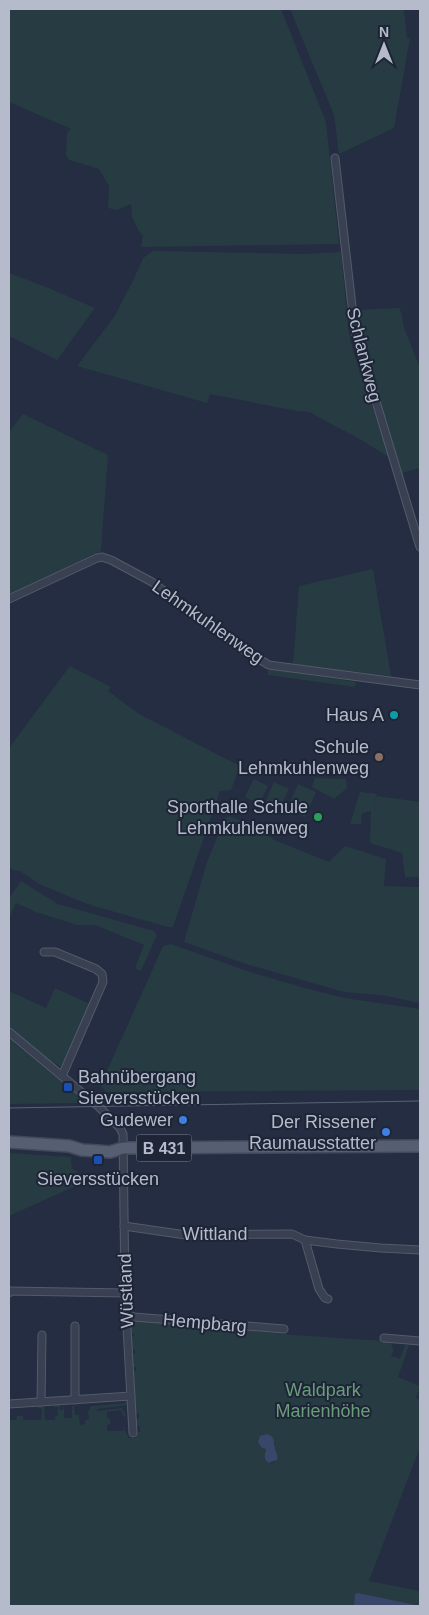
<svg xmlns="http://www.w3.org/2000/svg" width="429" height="1615" font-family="Arial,sans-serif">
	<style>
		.green { fill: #263c42; fill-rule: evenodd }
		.water { fill: #374669 }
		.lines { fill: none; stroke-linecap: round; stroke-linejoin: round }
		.street-casing { stroke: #535b6b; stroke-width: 9 }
		.primary-casing { stroke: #42495a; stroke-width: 14 }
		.street { stroke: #384051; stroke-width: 7 }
		.primary { stroke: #565e71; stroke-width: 11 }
		.tram { stroke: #5a6378; stroke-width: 1 }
		.culture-dot { fill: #0f9aa8; stroke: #1d2536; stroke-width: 2 }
		.education-dot { fill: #8d6e63; stroke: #1d2536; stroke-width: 2 }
		.leisure-dot { fill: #2e9e5b; stroke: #1d2536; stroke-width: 2 }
		.transit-dot { fill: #1a4fb4; stroke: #1d2536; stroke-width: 2 }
		.shop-dot { fill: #3f7fe0; stroke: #1d2536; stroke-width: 2 }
		.labels { text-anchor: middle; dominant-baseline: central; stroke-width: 4; stroke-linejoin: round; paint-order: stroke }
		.shield { fill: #1d2536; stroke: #878e9e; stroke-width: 1 }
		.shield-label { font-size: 16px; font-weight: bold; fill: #b5bbcb }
		.street-label { font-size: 18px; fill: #b5bbcb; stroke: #1d2536 }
		.poi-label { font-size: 18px; fill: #b5bbcb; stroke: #1d2536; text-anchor: end }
		.park-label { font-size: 18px; fill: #6b9d7c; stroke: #1d2536 }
	</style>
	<rect width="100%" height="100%" fill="#242d41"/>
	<!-- green -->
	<g class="green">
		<polygon points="9,9 281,9 326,122 339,244 141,247 143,234 141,235 132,217 131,204 117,210 108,208 109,186 99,169 69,160 66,155 67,133 71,129 9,102"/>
		<polygon points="290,9 413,9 404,10 407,38 410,38 394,128 339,154 334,115"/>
		<polygon points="153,251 305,254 341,252 349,334 353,351 390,458 363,441 309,412 291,410 210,394 207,403 77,366 114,317 133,281 143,258"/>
		<polygon points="9,273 51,289 95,308 57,360 9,336"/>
		<polygon points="400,308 404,328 420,368 420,468 402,473 362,341 355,310"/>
		<polygon points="23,414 108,455 101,551 9,595 9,432"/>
		<polygon points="373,569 391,676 293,664 299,586"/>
		<polygon points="70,666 111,687 108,691 139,714 240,766 231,790 220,791 173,927 168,927 90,905 41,885 20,871 13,870 9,867 9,748"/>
		<polygon points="269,669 356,682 355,687 267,675"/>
		<polygon points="315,778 346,779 347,788 334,799 312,787"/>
		<polygon points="254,779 268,786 259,804 245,797"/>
		<polygon points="274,782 289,789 278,811 264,805"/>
		<polygon points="298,784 316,792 305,817 287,809"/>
		<polygon points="360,792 377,794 373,806 377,796 420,802 420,877 405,877 402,853 370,843 371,811 362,813 361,824 350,824"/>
		<polygon points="229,816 263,830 274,840 329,862 345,846 386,859 384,886 420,887 420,1003 381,995 344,992 246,964 184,942 207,862 225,818"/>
		<polygon points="21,881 58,904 154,931 157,935 141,971 135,968 144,945 95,925 77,925 36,912 16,903 9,918 9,898"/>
		<polygon points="171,944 253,973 305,988 344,998 420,1009 420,1090 106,1092 102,1087 102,1082 163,946"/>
		<polygon points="55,988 90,1004 63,1068 46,1058 9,1028 9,991 46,1008"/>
		<polygon points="9,1039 78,1095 85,1103 9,1104"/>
		<polygon points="9,1153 71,1157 72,1169 91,1179 9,1216"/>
		<path d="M128,1318L294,1335L384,1341V1342H390L394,1350L391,1356L400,1359L405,1345H409L398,1377L420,1386L416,1398L420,1400V1447L369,1581L420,1591V1606H9V1418L10,1420H16L17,1416H23V1420H41L42,1409L36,1407V1405L44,1404L45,1420H55V1417L58,1416V1407H54V1404L59,1403L60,1410H63L64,1405V1418H72V1406H74L75,1415H79L80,1425L85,1424V1420L89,1419V1415H87L91,1406L127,1403V1405L97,1409V1411L122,1408L126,1416H123L121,1410L107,1412V1419H110V1424L107,1425V1431H123V1427L129,1438H136V1432H140V1426L135,1425V1420L139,1419V1413H135L132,1371H136V1367H132L131,1354H135V1350H130V1337L134,1336L133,1333H129ZM275,1443V1448L278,1458L273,1463H269L264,1459L266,1449L262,1448Z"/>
	</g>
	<!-- water -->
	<g class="water">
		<path d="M267,1434C276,1437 273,1441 275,1448C276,1454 279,1454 277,1460L269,1463C262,1459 265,1456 266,1449L262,1448L258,1442L260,1436Z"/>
		<polygon points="358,1593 420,1606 354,1606 355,1594"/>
	</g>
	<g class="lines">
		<defs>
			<g id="street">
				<polyline points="335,158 355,332 420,547"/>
				<polyline points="9,599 97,558 102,557 111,560 152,582 245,651 269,665 420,685"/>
				<polyline points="44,952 55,952 96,969 102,974 103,982 62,1076"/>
				<polyline points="9,1032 98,1106 120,1128 123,1134 125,1293 133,1433"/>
				<polyline points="124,1226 186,1235 292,1234 305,1240 337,1244 381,1248 420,1250"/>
				<polyline points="305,1240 319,1289 325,1298 328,1299"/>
				<polyline points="9,1293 10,1291 125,1293"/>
				<polyline points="126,1314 134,1317 284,1329"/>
				<polyline points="75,1326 75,1400"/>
				<polyline points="384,1338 420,1341"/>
				<polyline points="41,1402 42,1335"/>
				<polyline points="9,1404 131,1396"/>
			</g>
			<polyline id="primary" points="9,1142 69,1146 82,1150 98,1151 110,1152 123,1148 420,1146"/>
		</defs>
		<!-- street casing -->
		<use href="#street" class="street-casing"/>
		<!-- primary casing -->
		<use href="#primary" class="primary-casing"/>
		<!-- street -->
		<use href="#street" class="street"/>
		<!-- primary -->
		<use href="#primary" class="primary"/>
		<!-- tram -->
		<polyline class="tram" points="9,1108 420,1101"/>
	</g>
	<!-- markers -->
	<circle class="culture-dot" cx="394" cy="715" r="5"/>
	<circle class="education-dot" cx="379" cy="757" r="5"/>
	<circle class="leisure-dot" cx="318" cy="817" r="5"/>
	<g class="transit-dot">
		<rect x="63" y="1082" width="10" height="10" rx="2.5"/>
		<rect x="93" y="1155" width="10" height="10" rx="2.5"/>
	</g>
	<g class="shop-dot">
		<circle cx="183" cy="1120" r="5"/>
		<circle cx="386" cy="1132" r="5"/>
	</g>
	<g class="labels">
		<!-- shield labels -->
		<rect class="shield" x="136.5" y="1134.5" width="55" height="27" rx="4"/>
		<g class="shield-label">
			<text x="164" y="1148">B 431</text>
		</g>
		<!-- street labels -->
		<g class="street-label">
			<text transform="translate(364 355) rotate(76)">Schlankweg</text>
			<text transform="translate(208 622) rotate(35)">Lehmkuhlenweg</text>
			<text x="215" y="1234">Wittland</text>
			<text transform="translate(126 1291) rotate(-92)">Wüstland</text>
			<text transform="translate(205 1323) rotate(5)">Hempbarg</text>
		</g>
		<!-- poi labels -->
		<g class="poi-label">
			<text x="384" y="715">Haus A</text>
			<text x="369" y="747">Schule<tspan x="369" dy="21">Lehmkuhlenweg</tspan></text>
			<text x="308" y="807">Sporthalle Schule<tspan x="308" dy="21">Lehmkuhlenweg</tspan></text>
			<text x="78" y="1077" text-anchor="start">Bahnübergang<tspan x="78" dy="21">Sieversstücken</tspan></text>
			<text x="173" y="1120">Gudewer</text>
			<text x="376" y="1122">Der Rissener<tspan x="376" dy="21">Raumausstatter</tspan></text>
			<text x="98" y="1179" text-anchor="middle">Sieversstücken</text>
		</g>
		<!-- park labels -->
		<g class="park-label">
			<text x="323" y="1390">Waldpark<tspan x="323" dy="21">Marienhöhe</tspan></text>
		</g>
	</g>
	<!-- border -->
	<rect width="429" height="1615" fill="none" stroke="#b5bbcb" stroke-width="20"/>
	<!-- north arrow -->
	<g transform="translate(384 45)" stroke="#1d2536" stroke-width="4" paint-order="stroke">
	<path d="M0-4L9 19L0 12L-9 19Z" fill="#b5bbcb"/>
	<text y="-8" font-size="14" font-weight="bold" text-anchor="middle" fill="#b5bbcb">N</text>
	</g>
</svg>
